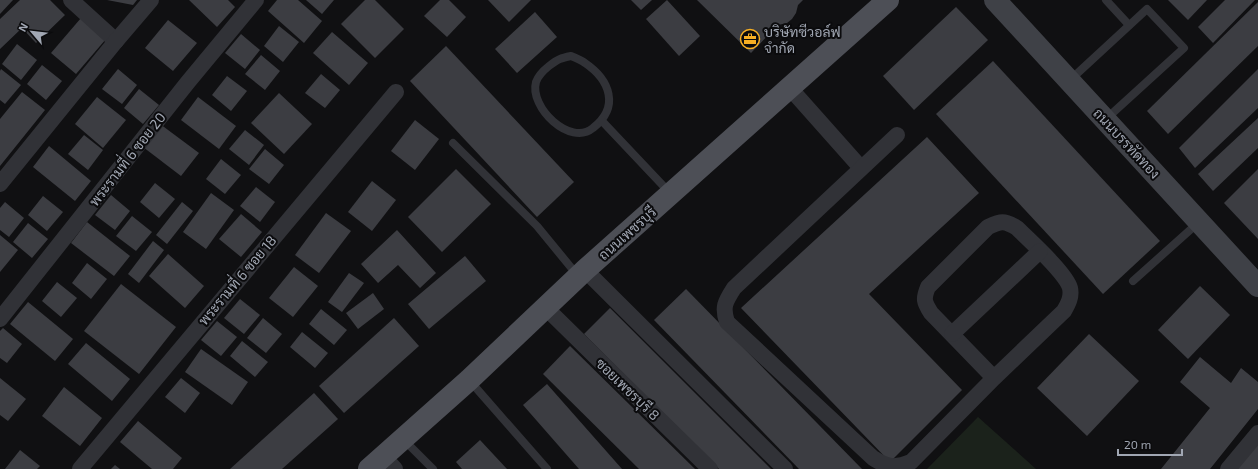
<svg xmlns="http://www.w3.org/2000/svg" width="1258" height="469" font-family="'Exo 2',Sarabun,sans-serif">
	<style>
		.green { fill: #1b221b }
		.building { fill: #3c3d42 }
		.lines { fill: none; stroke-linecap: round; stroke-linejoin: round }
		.lane { stroke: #313237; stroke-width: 8 }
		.street { stroke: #313237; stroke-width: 16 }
		.secondary { stroke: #3f4147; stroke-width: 22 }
		.primary { stroke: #4d4f56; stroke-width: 22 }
		.labels { text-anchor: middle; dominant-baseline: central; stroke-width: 4; stroke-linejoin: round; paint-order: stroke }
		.poi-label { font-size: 14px; fill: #a1a7b3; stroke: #0b0b0d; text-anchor: start }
		.street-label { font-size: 14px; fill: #a1a7b3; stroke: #0b0b0d }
	</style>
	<rect width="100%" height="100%" fill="#101012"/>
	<!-- green -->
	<polygon class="green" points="978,417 1036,469 927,469"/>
	<!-- building -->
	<g class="building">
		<polygon points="0,0 13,0 0,14"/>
		<polygon points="20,0 50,0 65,15 36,43 22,28 0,49 0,19"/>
		<polygon points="107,0 137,0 133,5"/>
		<polygon points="189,0 228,0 235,7 217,27"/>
		<polygon points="277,0 298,0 322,21 304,43 268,11"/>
		<polygon points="306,0 334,0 322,14"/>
		<polygon points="365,0 375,0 404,29 375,58 341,24"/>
		<polygon points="440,0 449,0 466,17 447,37 424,16"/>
		<polygon points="488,0 531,0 509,22"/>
		<polygon points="631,0 652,0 641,10"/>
		<polygon points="667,0 700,36 679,56 646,19"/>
		<polygon points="697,0 803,0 798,5 796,13 792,19 787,23 778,25 751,53"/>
		<polygon points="1168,0 1207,0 1188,20"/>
		<polygon points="1225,0 1255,0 1213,43 1198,27"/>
		<polygon points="1258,2 1258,46 1168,134 1147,111"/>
		<polygon points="956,7 988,40 914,110 883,76"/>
		<polygon points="535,12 557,37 517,73 495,49"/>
		<polygon points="81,18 106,39 76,74 51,53"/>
		<polygon points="168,20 197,43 173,71 145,48"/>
		<polygon points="279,26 299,42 283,62 264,46"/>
		<polygon points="332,32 368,63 349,85 313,53"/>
		<polygon points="241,34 260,50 245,69 225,53"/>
		<polygon points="17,44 37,60 21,80 2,64"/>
		<polygon points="446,46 574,182 537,217 410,81"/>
		<polygon points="261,55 280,71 265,90 245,74"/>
		<polygon points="993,61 1160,241 1103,294 936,114"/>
		<polygon points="42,65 62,81 46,100 27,84"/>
		<polygon points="1,69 21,85 5,104 0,100 0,71"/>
		<polygon points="118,69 137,85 122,104 102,89"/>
		<polygon points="1258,69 1258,108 1195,168 1179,148"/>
		<polygon points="321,74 340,90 325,108 305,93"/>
		<polygon points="227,76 247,91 231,111 212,95"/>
		<polygon points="139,89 159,105 143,124 124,108"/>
		<polygon points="22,92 45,110 0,166 0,119"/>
		<polygon points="279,93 312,124 284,154 251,123"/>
		<polygon points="97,97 126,120 103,148 75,124"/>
		<polygon points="198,97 236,126 219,149 181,120"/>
		<polygon points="1258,118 1258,148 1213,191 1198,174"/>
		<polygon points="415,120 439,139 415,170 391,151"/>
		<polygon points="160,124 199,153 181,176 143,147"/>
		<polygon points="245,130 264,145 249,165 229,149"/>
		<polygon points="84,135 103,150 88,170 68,154"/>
		<polygon points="927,137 979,193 869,294 962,390 890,462 741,308"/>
		<polygon points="49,146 91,181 75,201 33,167"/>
		<polygon points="265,149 284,165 269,184 249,169"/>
		<polygon points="221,159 241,175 225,194 206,179"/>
		<polygon points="456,169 491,204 442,252 408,217"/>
		<polygon points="1258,169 1258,239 1224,203"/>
		<polygon points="372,181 396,200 372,231 348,212"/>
		<polygon points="155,183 175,199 159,218 140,202"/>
		<polygon points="256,187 275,202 260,222 240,206"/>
		<polygon points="211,193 234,210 206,249 183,232"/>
		<polygon points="111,195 130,211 115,230 95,215"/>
		<polygon points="43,196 63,212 47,231 28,215"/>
		<polygon points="5,202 24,218 9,237 0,230 0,208"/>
		<polygon points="182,202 193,211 167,244 156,235"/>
		<polygon points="326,213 351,231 319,273 295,255"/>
		<polygon points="241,214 262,232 241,257 219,239"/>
		<polygon points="132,216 152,232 136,251 116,236"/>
		<polygon points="87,222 130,256 114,276 71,243"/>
		<polygon points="28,223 48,239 32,258 13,242"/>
		<polygon points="397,230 436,273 420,288 398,265 378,283 361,264"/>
		<polygon points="0,235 18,250 0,272"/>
		<polygon points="153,241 164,250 139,283 128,274"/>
		<polygon points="168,254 204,286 185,308 149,276"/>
		<polygon points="465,256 486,281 429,329 408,304"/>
		<polygon points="87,263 107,279 91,299 72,283"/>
		<polygon points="294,267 318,286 293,317 269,298"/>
		<polygon points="349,273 364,283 342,312 328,302"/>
		<polygon points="57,282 77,298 61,317 42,301"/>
		<polygon points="121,284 176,327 139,374 84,331"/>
		<polygon points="1200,286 1230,315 1188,359 1158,330"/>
		<polygon points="686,289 862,469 799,469 654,320"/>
		<polygon points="373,293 384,309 358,329 346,313"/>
		<polygon points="240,299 260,315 244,334 224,318"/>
		<polygon points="28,302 73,339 55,361 10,324"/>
		<polygon points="610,308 771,469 719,469 584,334"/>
		<polygon points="321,309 347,330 334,345 309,324"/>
		<polygon points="263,318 282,334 266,353 247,338"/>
		<polygon points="394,318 419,346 344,413 319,386"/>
		<polygon points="217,321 237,337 221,356 201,340"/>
		<polygon points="3,328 22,344 7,363 0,358 0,331"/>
		<polygon points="302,332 328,353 315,368 290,347"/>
		<polygon points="1089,334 1139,381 1087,436 1037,388"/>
		<polygon points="242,341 268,362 255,377 230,356"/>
		<polygon points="86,343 130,379 112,401 68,364"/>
		<polygon points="570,346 695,469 639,469 543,374"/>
		<polygon points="201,349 248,382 232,405 185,372"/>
		<polygon points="1200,357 1231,383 1241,368 1258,382 1258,409 1210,469 1161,469 1210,408 1180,382"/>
		<polygon points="0,378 26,399 8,421 0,415"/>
		<polygon points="181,378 200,393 185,413 165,397"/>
		<polygon points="547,384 622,469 579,469 523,405"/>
		<polygon points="64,387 102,418 80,446 42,416"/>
		<polygon points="314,393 338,419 282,469 230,469"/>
		<polygon points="138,421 182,458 173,469 152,469 120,442"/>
		<polygon points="480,440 507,469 462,469 456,462"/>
		<polygon points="1258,444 1258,469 1237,469"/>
		<polygon points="20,450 40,466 37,469 5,469"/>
		<polygon points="115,465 120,469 111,469"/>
	</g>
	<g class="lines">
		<!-- lane -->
		<g class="lane">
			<polyline points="1106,0 1129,25"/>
			<path d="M571,56C576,58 581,60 585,63C610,80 620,107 593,128C570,147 529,107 536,82C538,76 544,70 549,66C558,59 561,58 571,56Z"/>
			<polyline points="1069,81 1147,9 1184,48 1106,119"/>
			<polyline points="602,121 670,193"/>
			<polyline points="453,143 537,226 578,276"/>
			<polyline points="1133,281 1199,222"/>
			<polyline points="470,381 547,469"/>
			<polyline points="403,439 433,469"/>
		</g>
		<!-- street -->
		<g class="street">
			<polyline points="71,0 116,41"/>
			<polyline points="789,87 861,168"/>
			<path d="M897,135L734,288C725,302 722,307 727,322L873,458C887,467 894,469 911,462L994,378L1064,311C1068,304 1072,297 1070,288C1066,273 1029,240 1017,228C1004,220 1001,221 988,227L928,287C923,299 924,302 931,313L994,378"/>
			<polyline points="0,184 116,41 151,0"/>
			<polyline points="585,270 785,469"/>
			<polyline points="546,308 710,469"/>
			<polyline points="0,319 188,82 256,0"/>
			<polyline points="952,334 1040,251"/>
			<polyline points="383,456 395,469"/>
			<polyline points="80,469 396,92"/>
			<polyline points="1228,469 1258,433"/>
		</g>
		<!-- secondary -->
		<polyline class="secondary" points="995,0 1258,286"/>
		<!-- primary -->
		<polyline class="primary" points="369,469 469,380 585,270 649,213 888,0"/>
	</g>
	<!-- icons -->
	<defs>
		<symbol id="office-ring" viewBox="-11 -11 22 22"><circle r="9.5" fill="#0b0b0d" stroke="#f7af23" stroke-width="1.5"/><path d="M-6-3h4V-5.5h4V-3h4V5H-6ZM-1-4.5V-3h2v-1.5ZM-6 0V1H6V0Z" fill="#f7af23"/></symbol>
	</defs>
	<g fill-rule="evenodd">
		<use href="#office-ring" x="739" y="28" width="22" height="22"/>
	</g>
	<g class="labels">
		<!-- poi labels -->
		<g class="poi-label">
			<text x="764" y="31">บริษัทซีวอล์ฟ<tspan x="764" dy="16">จำกัด</tspan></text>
		</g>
		<!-- street labels -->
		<g class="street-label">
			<text transform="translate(1127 143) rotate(47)">ถนนบรรทัดทอง</text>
			<text transform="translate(127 159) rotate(-52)">พระรามที่ 6 ซอย 20</text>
			<text transform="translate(627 233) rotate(-42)">ถนนเพชรบุรี</text>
			<text transform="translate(237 280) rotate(-50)">พระรามที่ 6 ซอย 18</text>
			<text transform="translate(628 389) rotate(44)">ซอยเพชรบุรี 8</text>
		</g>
	</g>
	<!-- north arrow -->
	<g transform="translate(32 32) rotate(298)" stroke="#0b0b0d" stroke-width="3" paint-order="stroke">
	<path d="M0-3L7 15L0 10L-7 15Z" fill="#a1a7b3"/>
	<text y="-6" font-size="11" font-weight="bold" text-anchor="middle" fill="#a1a7b3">N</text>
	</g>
	<!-- scale -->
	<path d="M1118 449v6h64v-6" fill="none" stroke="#a1a7b3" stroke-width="2"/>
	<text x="1124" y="449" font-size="12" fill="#a1a7b3" stroke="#0b0b0d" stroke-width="3" paint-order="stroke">20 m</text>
</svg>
